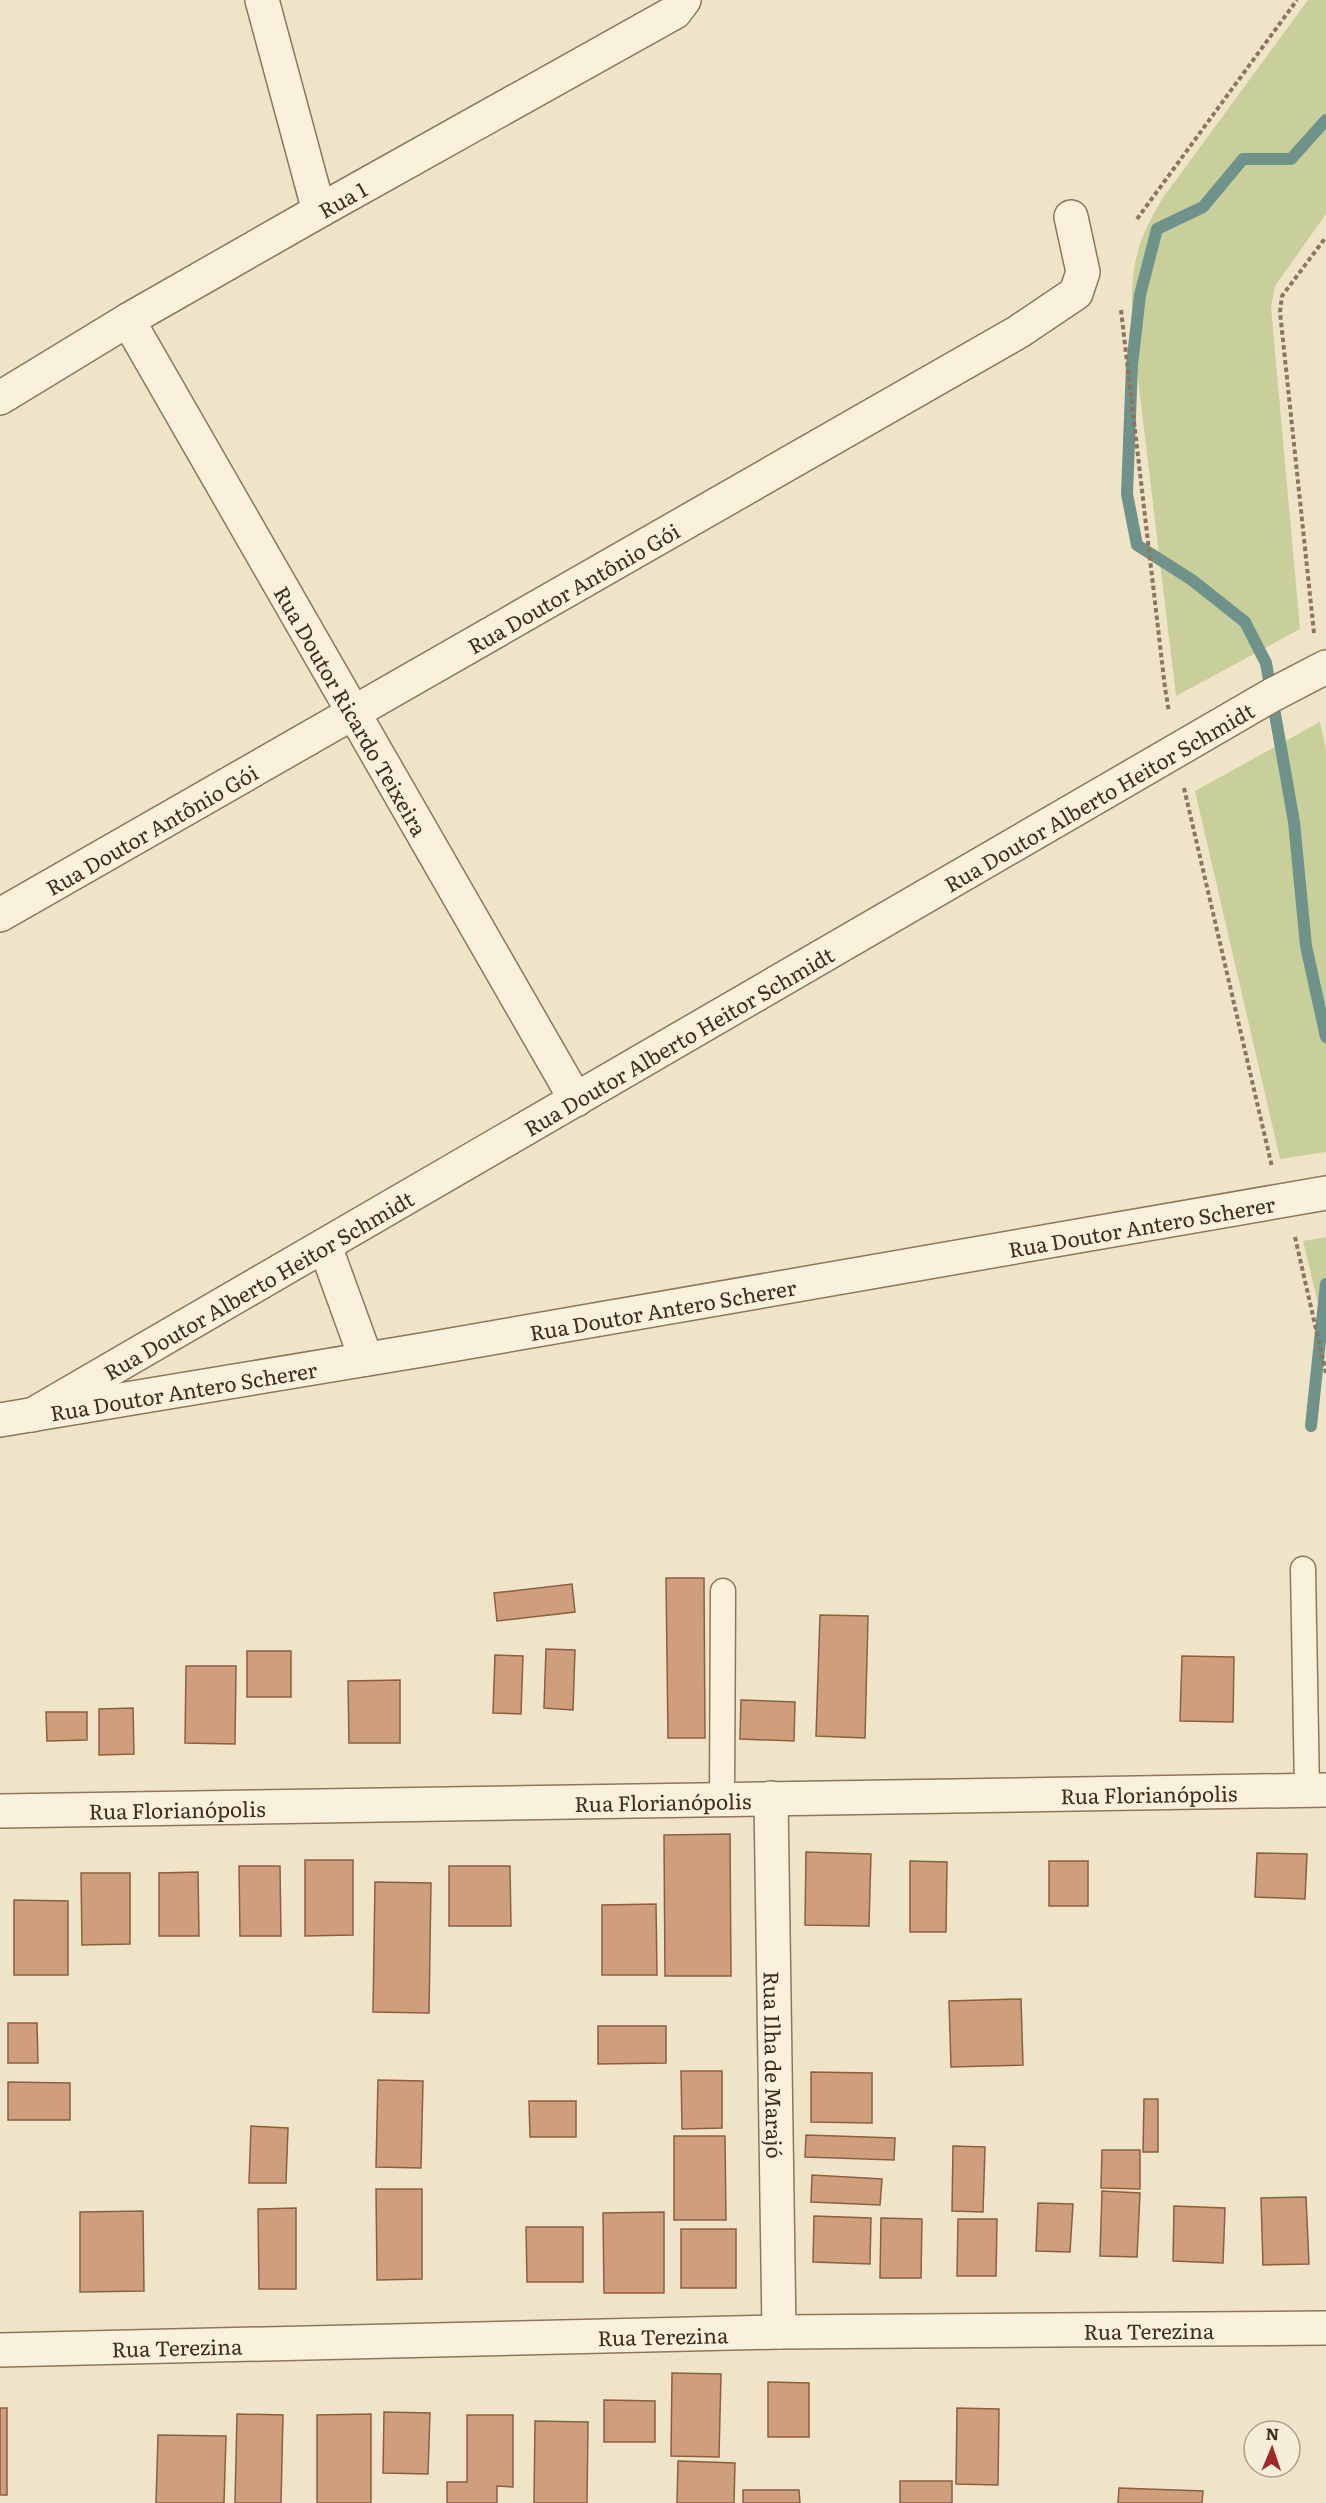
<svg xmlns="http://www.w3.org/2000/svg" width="1326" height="2503" font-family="Literata,serif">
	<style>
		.green { fill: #c9cf9b }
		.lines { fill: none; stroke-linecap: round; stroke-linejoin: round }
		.stream { stroke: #6f938a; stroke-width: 12 }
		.building { fill: #cf9f7d; stroke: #8d5f41; stroke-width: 1.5 }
		.service-casing { stroke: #8d765c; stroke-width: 27 }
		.minor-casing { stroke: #8d765c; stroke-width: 36 }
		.tertiary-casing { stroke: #8d765c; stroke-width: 36 }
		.path { stroke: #8d765c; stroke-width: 4; stroke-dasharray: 4.5 3; stroke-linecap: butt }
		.service { stroke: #faf1dc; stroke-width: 24 }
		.minor { stroke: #faf1dc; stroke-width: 33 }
		.tertiary { stroke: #faf1dc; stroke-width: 33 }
		.labels { text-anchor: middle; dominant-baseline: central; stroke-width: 5; stroke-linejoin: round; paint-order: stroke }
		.street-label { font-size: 21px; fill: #3d2e20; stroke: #f7eed8 }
	</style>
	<rect width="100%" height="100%" fill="#f0e4c8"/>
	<!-- green -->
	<g class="green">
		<path d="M1308,0H1326V214L1275,286L1271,307L1300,629L1176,696L1132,329C1131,273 1132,249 1162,199Z"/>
		<polygon points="1320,722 1326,750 1326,1152 1280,1159 1195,791"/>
		<polygon points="1326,1237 1326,1337 1303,1241"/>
	</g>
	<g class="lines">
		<!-- stream -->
		<g class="stream">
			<polyline points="1326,120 1291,159 1243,159 1203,207 1157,229 1140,295 1132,365 1127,494 1137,545 1192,580 1245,622 1266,663 1294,822 1306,946 1326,1037"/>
			<polyline points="1311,1426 1326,1284"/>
		</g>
	</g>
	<!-- building -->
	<g class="building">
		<polygon points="666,1578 704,1578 705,1738 668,1738"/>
		<polygon points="572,1584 575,1612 497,1621 494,1593"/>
		<polygon points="820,1615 868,1616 865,1738 816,1736"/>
		<polygon points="546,1649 575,1650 573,1710 544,1708"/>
		<rect x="247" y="1651" width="44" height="46"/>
		<polygon points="495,1655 523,1656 521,1714 493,1713"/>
		<polygon points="1182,1656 1234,1657 1233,1722 1180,1721"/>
		<polygon points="186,1666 236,1666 235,1744 185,1743"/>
		<polygon points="400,1680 400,1743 349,1743 348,1681"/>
		<polygon points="741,1700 795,1702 794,1741 740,1739"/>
		<polygon points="133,1708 134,1754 99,1755 99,1709"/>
		<polygon points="46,1712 87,1712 87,1740 47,1741"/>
		<polygon points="730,1834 731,1976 665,1976 664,1835"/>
		<polygon points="806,1852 871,1854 869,1926 805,1925"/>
		<polygon points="1257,1853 1307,1854 1305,1899 1255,1897"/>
		<polygon points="305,1860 353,1860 353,1935 305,1936"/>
		<polygon points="910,1861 947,1862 946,1932 910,1932"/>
		<rect x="1049" y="1861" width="39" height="45"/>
		<polygon points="239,1866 280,1866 281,1936 240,1936"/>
		<polygon points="449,1866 510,1866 511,1926 449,1926"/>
		<polygon points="198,1872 199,1936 159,1936 159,1873"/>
		<polygon points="81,1873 130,1873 130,1944 82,1945"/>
		<polygon points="375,1882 431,1883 429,2013 373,2012"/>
		<polygon points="14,1900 68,1901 68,1975 14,1975"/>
		<polygon points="656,1904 657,1975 602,1975 602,1905"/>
		<polygon points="1021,1999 1023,2065 951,2067 949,2001"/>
		<polygon points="8,2023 37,2023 38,2063 8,2063"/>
		<polygon points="598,2026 666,2026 666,2063 598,2064"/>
		<polygon points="681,2071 722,2071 722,2128 682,2129"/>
		<polygon points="811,2072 872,2073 872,2123 811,2122"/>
		<polygon points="378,2080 423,2081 421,2168 376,2167"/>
		<polygon points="8,2082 70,2083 70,2120 8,2120"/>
		<polygon points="1144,2099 1158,2099 1158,2152 1143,2152"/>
		<polygon points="529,2101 576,2101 576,2137 530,2137"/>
		<polygon points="251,2126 288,2128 286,2183 249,2183"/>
		<polygon points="806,2135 895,2138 894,2160 805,2157"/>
		<polygon points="674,2136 725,2136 726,2220 674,2220"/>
		<polygon points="953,2146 985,2147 983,2212 952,2211"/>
		<polygon points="1102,2150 1140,2150 1140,2189 1101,2188"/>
		<polygon points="812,2175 882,2179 880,2205 811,2202"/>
		<polygon points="376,2189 422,2189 422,2279 377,2280"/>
		<polygon points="1102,2191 1140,2193 1137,2257 1100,2256"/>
		<polygon points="1306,2197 1309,2264 1263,2265 1261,2198"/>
		<polygon points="1038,2203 1073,2204 1070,2252 1036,2251"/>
		<polygon points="1174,2206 1225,2208 1223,2263 1173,2261"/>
		<polygon points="296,2208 296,2289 259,2289 258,2209"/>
		<polygon points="143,2211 144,2291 80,2292 80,2212"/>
		<polygon points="664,2212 664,2293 604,2293 603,2213"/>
		<polygon points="814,2216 871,2218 870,2264 813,2262"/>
		<polygon points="881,2218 922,2219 921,2278 880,2278"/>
		<polygon points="958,2219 997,2219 996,2276 957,2276"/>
		<polygon points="526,2227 583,2227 583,2282 527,2282"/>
		<rect x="681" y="2229" width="55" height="59"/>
		<polygon points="672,2373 721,2374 719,2457 671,2456"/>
		<polygon points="768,2382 809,2383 809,2437 768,2437"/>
		<polygon points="604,2400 655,2401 655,2442 604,2442"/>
		<rect x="0" y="2408" width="7" height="87"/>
		<polygon points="957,2408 999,2409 998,2485 956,2484"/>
		<polygon points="384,2412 430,2413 428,2474 383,2473"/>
		<polygon points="237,2414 283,2415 281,2503 235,2503"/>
		<polygon points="371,2414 371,2503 317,2503 317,2415"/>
		<polygon points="467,2415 513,2415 513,2487 497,2486 497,2503 447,2503 447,2482 467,2482"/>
		<polygon points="535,2421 588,2422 587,2503 534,2503"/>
		<polygon points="158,2435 226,2436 224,2503 156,2503"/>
		<polygon points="678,2461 735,2463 734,2503 677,2503"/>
		<rect x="900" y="2481" width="52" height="22"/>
		<polygon points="1119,2488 1203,2491 1202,2503 1118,2503"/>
		<polygon points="743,2490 799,2490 800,2503 743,2503"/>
	</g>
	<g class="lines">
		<defs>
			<g id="service">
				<polyline points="1303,1569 1307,1790"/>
				<polyline points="722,1799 723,1591"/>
			</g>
			<g id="minor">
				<polyline points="262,0 319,211"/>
				<path id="s1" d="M128,320L576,1100"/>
				<path id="s2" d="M0,398L128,320L319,211L675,12L684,0"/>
				<path id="s3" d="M0,915L1018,332L1076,293L1083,272L1071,217"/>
				<polyline points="325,1246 366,1359"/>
				<path id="s4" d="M32,1415L1272,695L1326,667"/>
				<path id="s5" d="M0,1420L428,1349L1326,1193"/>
				<path id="s6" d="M771,1798L779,2332"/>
				<path id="s7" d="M0,2350L779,2332L1326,2328"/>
			</g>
			<g id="tertiary">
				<path id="s8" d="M0,1811L1326,1790"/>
			</g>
		</defs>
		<!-- service casing -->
		<use href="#service" class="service-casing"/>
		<!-- minor casing -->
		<use href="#minor" class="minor-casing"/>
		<!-- tertiary casing -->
		<use href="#tertiary" class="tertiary-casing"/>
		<!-- path -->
		<g class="path">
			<polyline points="1137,219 1297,0"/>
			<polyline points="1121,310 1165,688 1169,712"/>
			<polyline points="1314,633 1280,312 1282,296 1326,237"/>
			<polyline points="1184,788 1272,1167"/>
			<polyline points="1295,1237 1326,1373"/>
		</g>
		<!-- service -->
		<use href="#service" class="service"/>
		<!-- minor -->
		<use href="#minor" class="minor"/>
		<!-- tertiary -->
		<use href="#tertiary" class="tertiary"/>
	</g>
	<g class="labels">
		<!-- street labels -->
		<g class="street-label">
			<text stroke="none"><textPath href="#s2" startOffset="396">Rua 1</textPath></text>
			<text stroke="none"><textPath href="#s3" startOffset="660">Rua Doutor Antônio Gói</textPath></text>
			<text stroke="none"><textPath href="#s1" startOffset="450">Rua Doutor Ricardo Teixeira</textPath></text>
			<text stroke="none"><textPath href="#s4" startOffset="1233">Rua Doutor Alberto Heitor Schmidt</textPath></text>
			<text stroke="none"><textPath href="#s3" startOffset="174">Rua Doutor Antônio Gói</textPath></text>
			<text stroke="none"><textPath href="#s4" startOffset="747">Rua Doutor Alberto Heitor Schmidt</textPath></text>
			<text stroke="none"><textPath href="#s5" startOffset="1158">Rua Doutor Antero Scherer</textPath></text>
			<text stroke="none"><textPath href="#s4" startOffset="261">Rua Doutor Alberto Heitor Schmidt</textPath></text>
			<text stroke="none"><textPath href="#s5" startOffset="672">Rua Doutor Antero Scherer</textPath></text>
			<text stroke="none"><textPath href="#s5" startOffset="186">Rua Doutor Antero Scherer</textPath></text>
			<text stroke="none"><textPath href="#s8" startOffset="1149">Rua Florianópolis</textPath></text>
			<text stroke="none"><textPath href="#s8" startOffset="663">Rua Florianópolis</textPath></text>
			<text stroke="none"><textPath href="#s8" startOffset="177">Rua Florianópolis</textPath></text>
			<text stroke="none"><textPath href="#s6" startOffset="267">Rua Ilha de Marajó</textPath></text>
			<text stroke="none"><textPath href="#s7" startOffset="1149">Rua Terezina</textPath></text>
			<text stroke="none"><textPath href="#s7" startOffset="663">Rua Terezina</textPath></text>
			<text stroke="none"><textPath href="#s7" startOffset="177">Rua Terezina</textPath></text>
		</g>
	</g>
	<!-- north arrow -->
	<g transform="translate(1272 2449) rotate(2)"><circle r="28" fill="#f7eed8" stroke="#ada18e" stroke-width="1.5"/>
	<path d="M0-4.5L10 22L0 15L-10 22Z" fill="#9e2a2b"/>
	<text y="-9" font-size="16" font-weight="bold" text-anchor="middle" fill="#3d2e20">N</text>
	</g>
</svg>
